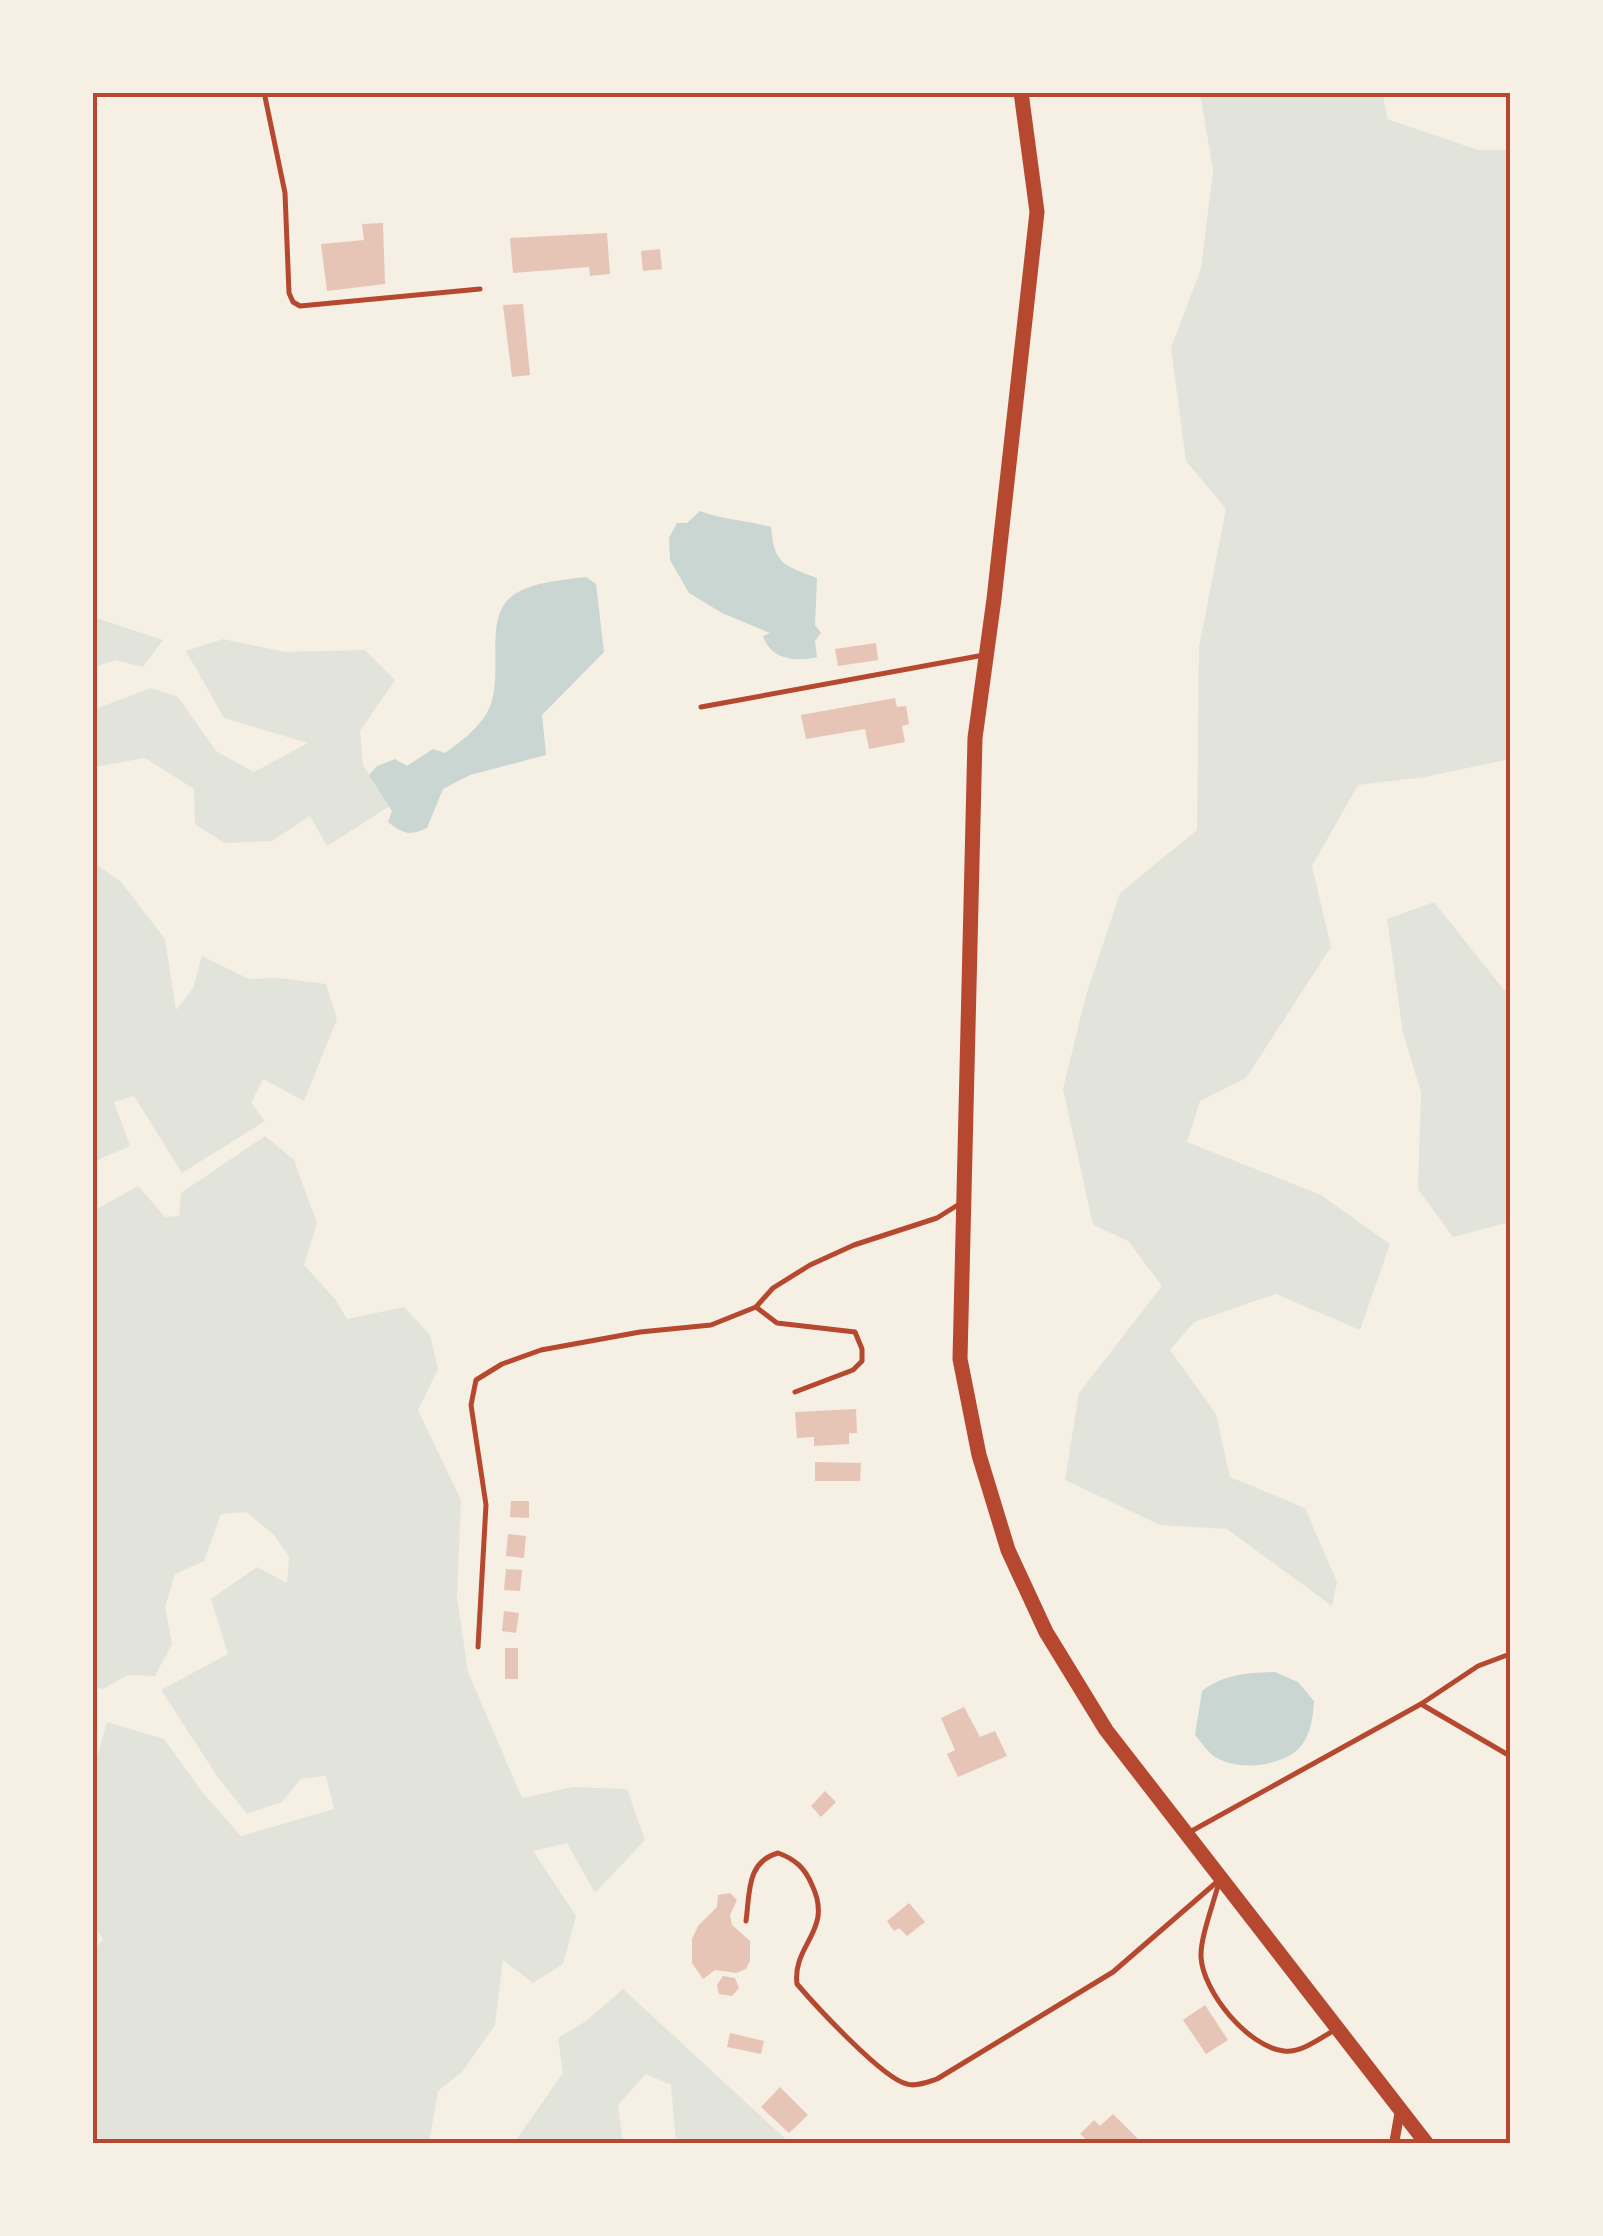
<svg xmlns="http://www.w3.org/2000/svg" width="1603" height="2236" font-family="'Space Grotesk',sans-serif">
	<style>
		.green { fill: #e2e4dc }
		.water { fill: #c9d6d2 }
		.building { fill: #e6c5b7 }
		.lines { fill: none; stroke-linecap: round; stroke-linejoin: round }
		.service { stroke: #b5482f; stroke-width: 5 }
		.minor { stroke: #b5482f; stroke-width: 10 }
		.primary { stroke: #b5482f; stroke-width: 15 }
		.neatline { fill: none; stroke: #b5482f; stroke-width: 4 }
	</style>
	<rect width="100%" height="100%" fill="#f6efe4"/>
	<!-- green -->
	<g class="green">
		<polygon points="1200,93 1383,93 1387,119 1478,150 1510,150 1510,759 1425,777 1358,785 1312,866 1331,947 1246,1078 1200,1101 1187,1142 1321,1195 1390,1244 1360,1330 1276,1294 1194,1322 1170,1350 1216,1414 1230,1477 1305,1508 1337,1582 1332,1606 1227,1529 1160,1525 1065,1480 1079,1393 1162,1286 1128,1241 1093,1225 1063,1089 1086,995 1120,893 1197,830 1199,647 1226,509 1186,461 1171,348 1201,269 1213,170"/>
		<polygon points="93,617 163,640 143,667 115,660 93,668"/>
		<polygon points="223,639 285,652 365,650 395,680 360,731 363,765 390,806 327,846 310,816 272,841 224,843 195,824 194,789 145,758 93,767 93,710 151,688 178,697 216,751 254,772 308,743 224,718 186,651"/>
		<polygon points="93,862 121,882 165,939 176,1010 193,988 202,956 249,979 279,978 326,984 337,1019 304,1101 263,1079 251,1103 265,1121 182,1173 134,1096 114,1102 130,1146 93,1162"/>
		<polygon points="1434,902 1504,990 1510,992 1510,1222 1453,1237 1418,1189 1421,1092 1403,1033 1387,919"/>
		<polygon points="265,1136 294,1160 317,1223 304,1265 335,1299 347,1319 404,1307 430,1335 438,1369 418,1410 461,1500 457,1597 468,1672 522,1798 573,1787 627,1789 645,1840 595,1893 567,1843 533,1851 576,1916 563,1964 533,1983 503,1960 495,2025 462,2072 438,2091 429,2143 93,2143 93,1952 103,1939 93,1925 93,1771 107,1722 164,1739 202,1792 241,1836 334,1809 326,1776 301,1779 282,1802 247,1814 219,1779 161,1690 228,1654 211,1599 257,1567 287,1583 289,1556 274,1535 246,1512 221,1514 204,1561 175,1574 165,1607 172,1644 155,1676 128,1675 103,1689 93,1687 93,1211 138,1186 165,1217 179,1216 181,1193"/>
		<polygon points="623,1989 790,2143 676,2143 671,2085 646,2074 618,2105 623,2143 514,2143 563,2073 558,2038 586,2021"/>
	</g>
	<!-- water -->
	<g class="water">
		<path d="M700,511C724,520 746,520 771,527C774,565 784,565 817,578L815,625L821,633L815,641L817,657C796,662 771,660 763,636L770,633L722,613L689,593L670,560L669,538L677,523H687Z"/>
		<path d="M586,577L596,584L604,652L542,715L546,755L470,775L443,789L427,828C410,836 403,834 388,822L392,811L369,775L377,766L395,759L407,766L433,749L445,753C460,742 474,732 485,716C508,681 481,622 511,597C529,582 564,580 586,577Z"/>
		<path d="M1275,1672L1298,1682L1314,1701C1313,1719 1310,1740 1295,1752C1275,1767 1238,1770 1217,1758C1209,1754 1201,1742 1195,1735L1202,1691C1224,1674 1248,1673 1275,1672Z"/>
	</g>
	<!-- building -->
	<g class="building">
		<polygon points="383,223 385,284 327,291 321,244 364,240 362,224"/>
		<polygon points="607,233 610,274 590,276 589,267 513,273 510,238"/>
		<polygon points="660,249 662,269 643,271 641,251"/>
		<polygon points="523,304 530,375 512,377 503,305"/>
		<polygon points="876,643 878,660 838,666 835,649"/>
		<polygon points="895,698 897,707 906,706 909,724 902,726 905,742 869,749 865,729 806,739 801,715"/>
		<polygon points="856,1409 857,1433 849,1433 849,1444 814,1446 814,1437 797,1438 795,1412"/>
		<polygon points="815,1462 861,1463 860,1481 815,1481"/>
		<polygon points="511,1501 529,1501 529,1518 510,1517"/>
		<polygon points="508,1534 526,1536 524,1558 506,1556"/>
		<polygon points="506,1569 522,1570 520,1591 504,1590"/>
		<polygon points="504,1611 519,1613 516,1633 502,1631"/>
		<rect x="505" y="1648" width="13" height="31"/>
		<polygon points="964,1707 980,1737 995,1731 1007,1756 958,1777 947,1754 955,1750 941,1718"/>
		<polygon points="825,1791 836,1802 821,1817 811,1806"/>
		<polygon points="730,1893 737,1900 730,1915 732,1925 750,1941 750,1961 746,1969 736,1973 715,1970 703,1979 692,1963 692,1939 698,1926 717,1907 718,1895"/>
		<polygon points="909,1903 925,1922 907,1936 899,1928 894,1931 887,1921"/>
		<polygon points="723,1976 735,1978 739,1988 732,1996 719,1994 717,1985"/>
		<polygon points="1205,2005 1228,2040 1206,2054 1183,2020"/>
		<polygon points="730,2033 764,2041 761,2054 727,2047"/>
		<polygon points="780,2087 808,2115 789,2133 761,2107"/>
		<polygon points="1113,2114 1143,2144 1079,2144 1085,2138 1080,2134 1094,2120 1100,2126"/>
	</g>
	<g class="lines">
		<!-- service -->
		<g class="service">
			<polyline points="264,92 285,193 289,293 293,302 300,306 480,289"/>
			<polyline points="701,707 984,655"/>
			<polyline points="756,1307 777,1323 855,1332 862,1349 862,1361 853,1370 795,1392"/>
			<polyline points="478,1647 486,1505 471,1405 476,1380 502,1364 541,1350 640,1332 711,1325 756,1307 773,1288 810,1265 854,1245 937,1218 961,1203"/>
			<polyline points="1421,1704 1510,1756"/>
			<polyline points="1188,1833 1421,1704 1478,1666 1510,1654"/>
			<path d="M1219,1882C1214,1902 1200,1938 1201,1957C1203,1992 1248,2047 1284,2051C1301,2053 1319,2039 1333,2031"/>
			<path d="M746,1921C750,1893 746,1862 778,1853C795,1859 805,1868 812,1885C834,1931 792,1944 797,1984C815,2005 883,2079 907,2084C916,2087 928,2082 937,2079L1113,1972L1218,1881"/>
		</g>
		<!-- minor -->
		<polyline class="minor" points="1394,2144 1400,2110"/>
		<!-- primary -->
		<polyline class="primary" points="1021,92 1037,212 994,599 975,738 960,1359 979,1455 1008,1550 1046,1632 1106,1730 1427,2144"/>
	</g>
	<!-- border -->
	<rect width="1603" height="2236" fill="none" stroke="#f6efe4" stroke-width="190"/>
	<rect x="95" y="95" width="1413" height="2046" class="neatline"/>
</svg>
